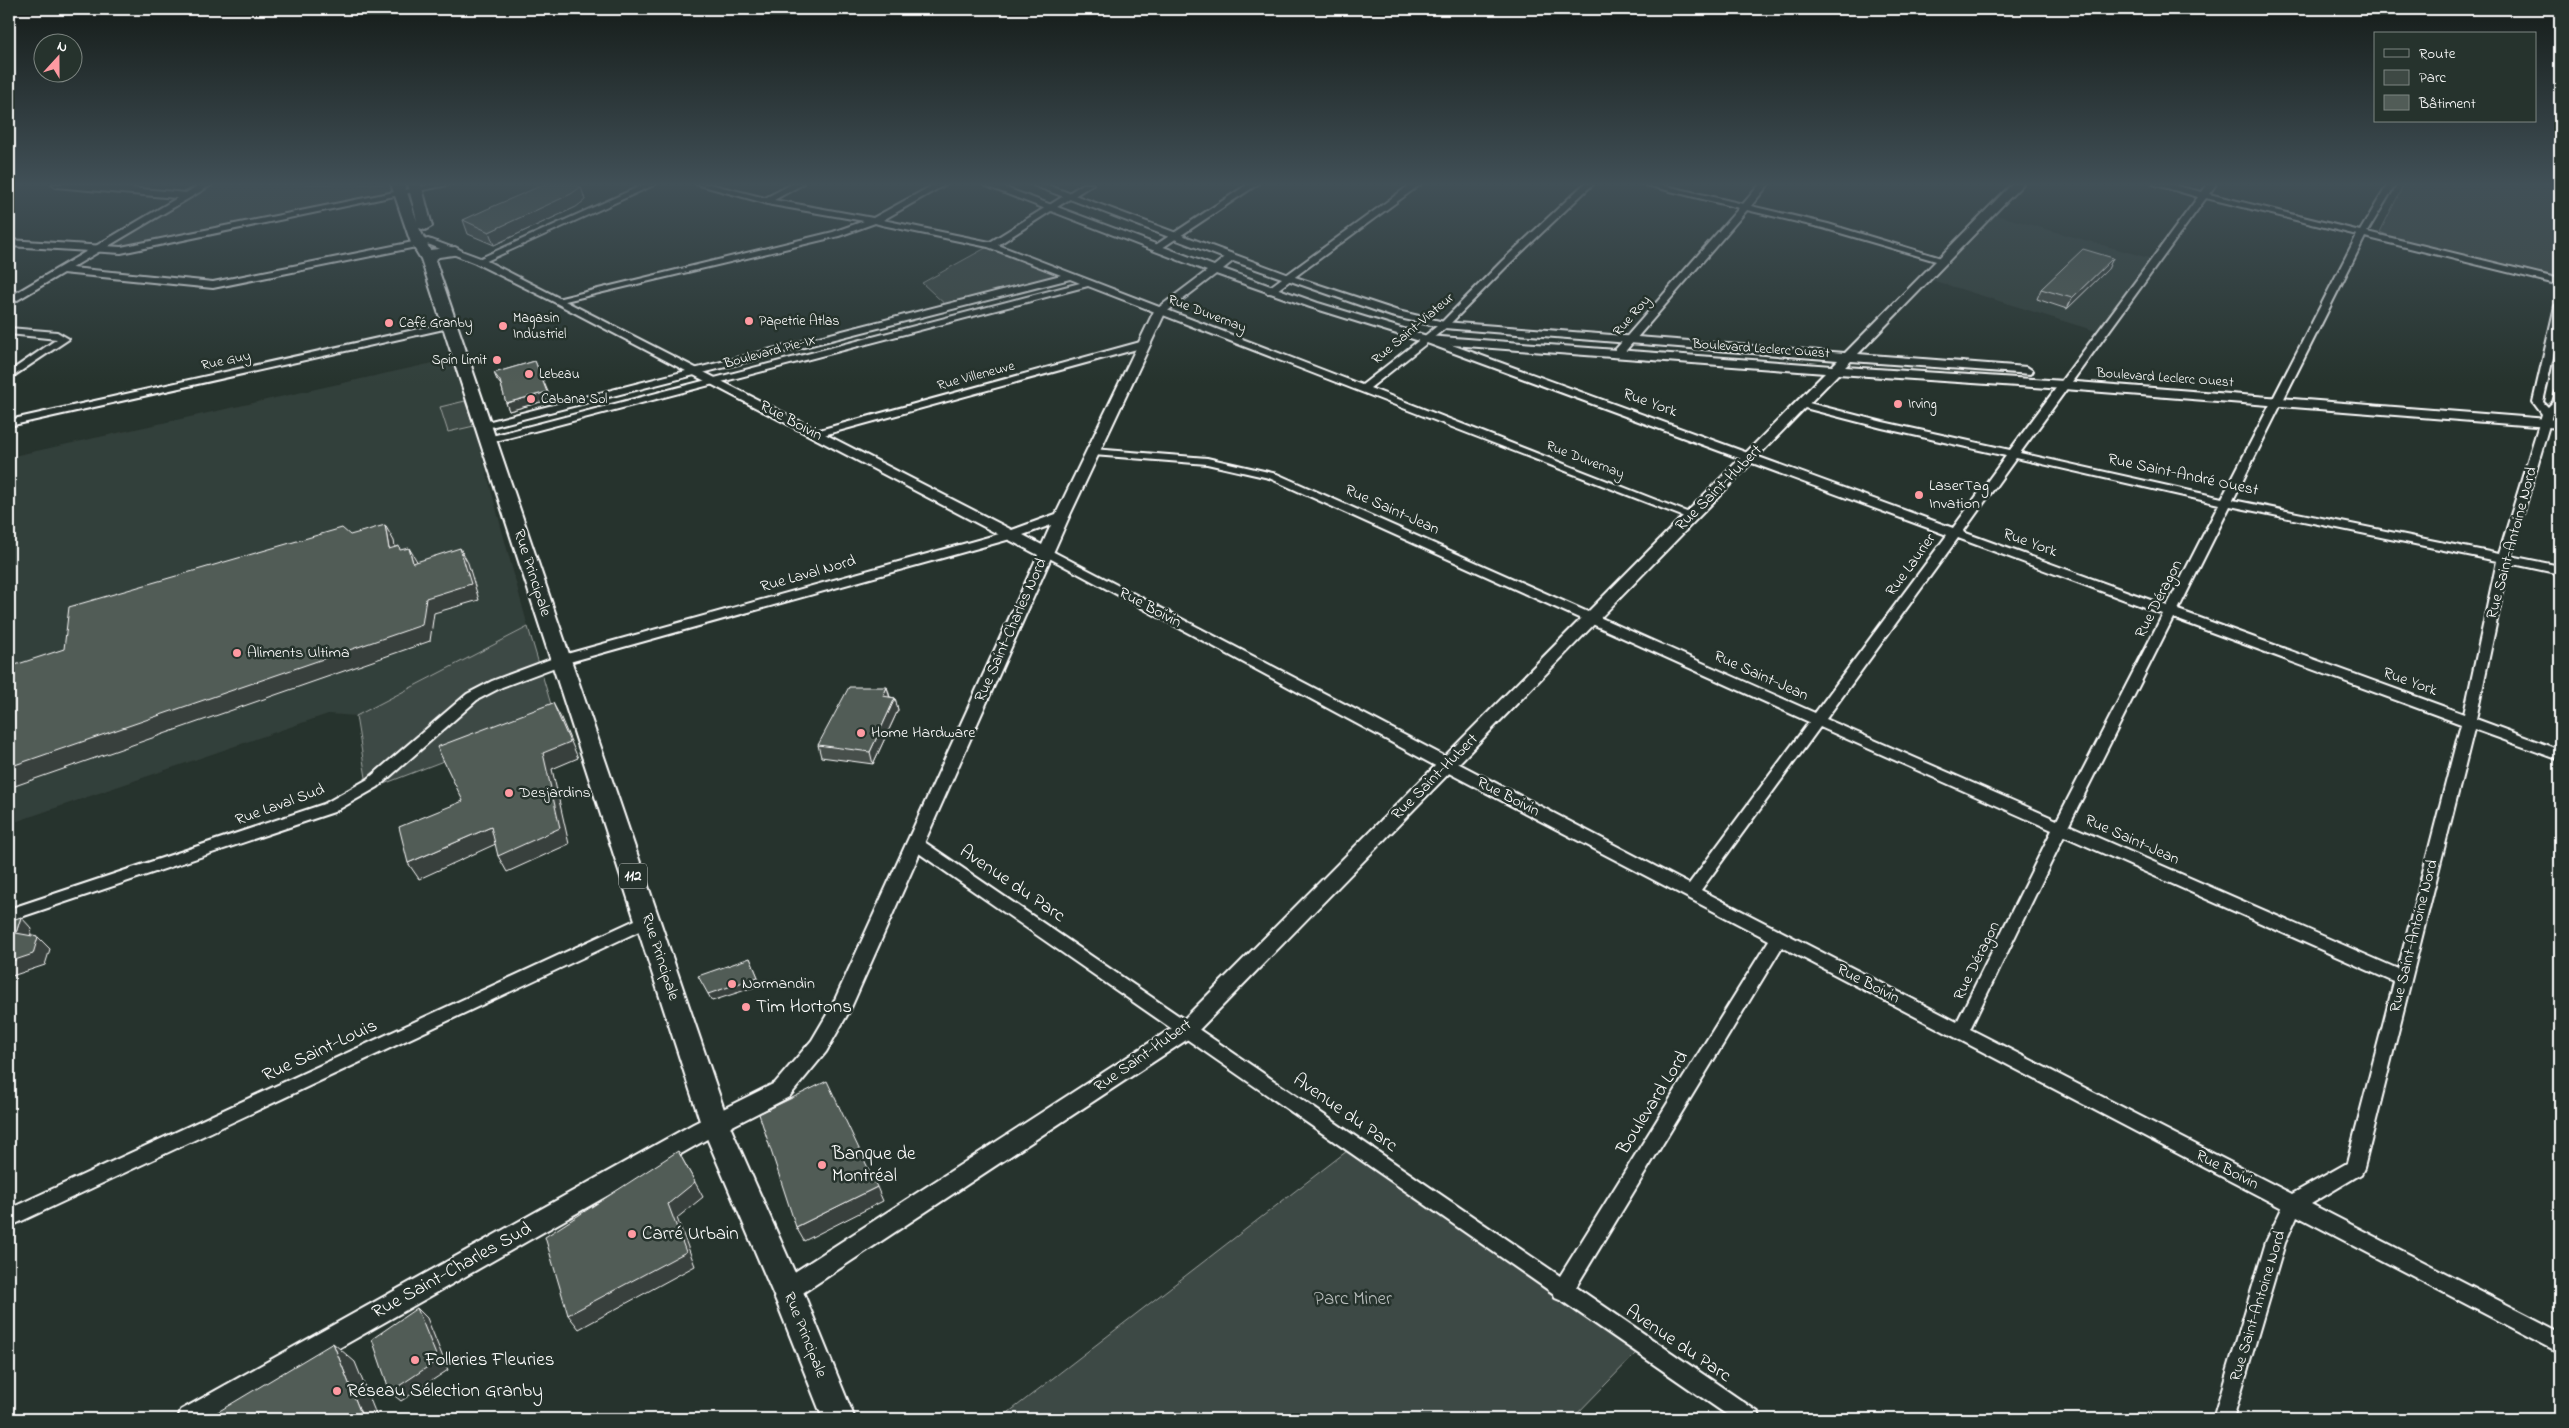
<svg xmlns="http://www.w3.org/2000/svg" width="2569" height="1428" font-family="'Indie Flower',sans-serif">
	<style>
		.built { fill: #333f3a }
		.green { fill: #3e4944; stroke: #9ea4a2 }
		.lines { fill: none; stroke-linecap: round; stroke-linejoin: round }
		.minor-casing { stroke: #fff; stroke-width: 4 }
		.tertiary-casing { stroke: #fff; stroke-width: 4 }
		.primary-casing { stroke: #fff; stroke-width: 4 }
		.minor { fill: #26332d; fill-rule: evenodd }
		.tertiary { fill: #26332d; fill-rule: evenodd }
		.primary { fill: #26332d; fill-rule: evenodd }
		.wall { fill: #464f4b; stroke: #fff }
		.shaded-wall { fill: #39403d; stroke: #fff }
		.building { fill: #515c57; stroke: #fff }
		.poi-dot { fill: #ff9aa2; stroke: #26332d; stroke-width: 2 }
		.labels { text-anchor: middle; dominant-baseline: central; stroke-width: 5; stroke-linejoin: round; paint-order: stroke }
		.far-street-label { font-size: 14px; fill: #fff; stroke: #26332d }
		.far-poi-label { font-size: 14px; fill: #fff; stroke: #26332d; text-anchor: start }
		.shield { fill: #26332d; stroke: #bec2c0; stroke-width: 1 }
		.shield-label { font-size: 15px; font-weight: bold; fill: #fff }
		.street-label { font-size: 16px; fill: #fff; stroke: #26332d }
		.poi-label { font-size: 16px; fill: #fff; stroke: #26332d; text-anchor: start }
		.near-street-label { font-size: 19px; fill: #fff; stroke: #26332d }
		.near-poi-label { font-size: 19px; fill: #fff; stroke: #26332d; text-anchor: start }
		.near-park-label { font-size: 19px; fill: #bbbfbe; stroke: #26332d }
	</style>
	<rect width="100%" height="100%" fill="#26332d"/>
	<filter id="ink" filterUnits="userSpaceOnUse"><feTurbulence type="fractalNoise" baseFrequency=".02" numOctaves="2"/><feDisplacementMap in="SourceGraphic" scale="10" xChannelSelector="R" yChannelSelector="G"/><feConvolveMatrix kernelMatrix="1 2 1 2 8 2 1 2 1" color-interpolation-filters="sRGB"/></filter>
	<g filter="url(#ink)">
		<!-- built -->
		<g class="built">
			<polygon points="1989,213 2156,260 2102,333 1925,278"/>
			<polygon points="451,359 465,401 440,408 448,432 474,426 528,627 356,716 328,714 9,824 9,457"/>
		</g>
		<!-- green -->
		<g class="green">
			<polygon points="210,184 397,184 401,195 121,250 96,250"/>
			<polygon points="2404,184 2560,184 2560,279 2394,238 2380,232"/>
			<polygon points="991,245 1070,276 948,307 922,283"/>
			<polygon points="465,401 474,426 448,432 440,407"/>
			<polygon points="528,627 555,718 368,790 356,716"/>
			<polygon points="1347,1151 1553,1283 1639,1350 1572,1419 1000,1419"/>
		</g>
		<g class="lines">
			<defs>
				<g id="minor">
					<polygon points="52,184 86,184 187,193 191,196 187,199 56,187"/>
					<polygon points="434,184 452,184 121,253 9,246 9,240 121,247"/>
					<polygon points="645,184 656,184 482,263 474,261"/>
					<path d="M696,184H710L765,198L792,184H803L774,200L873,218L935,184H946L883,220L990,242L1083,184H1093L998,245L1362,385L1441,323L1502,261L1584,184H1593L1508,265L1447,327L1433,338L1953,528L2006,456L1882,428L1797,406L1796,404L1801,401L1883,422L2010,450L2198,197L2153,184H2168L2202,192L2208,184H2216L2209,194L2360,231L2388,184H2396L2367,232L2560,279V285L2365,237L2233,500L2499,554L2542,414L2533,402L2555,306L2560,303V326L2543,402L2548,407L2553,402L2556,392L2560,391V407L2552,415L2511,556L2560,566V574L2509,563L2476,719L2560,750V760L2474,729L2364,1168L2361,1174L2311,1204L2560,1332V1353L2297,1216L2285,1243L2233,1419H2213L2266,1242L2282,1208L1782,947L1576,1287L1758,1412L1761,1419H1733L1562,1301L1555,1298L1554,1294L910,847L907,843L910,839H920L1560,1276L1769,940L1441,769L1040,553L1042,550H1050L1689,884L1809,722L1269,478L1207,464L1093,455L1087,452L1093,449L1207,458L1277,474L1815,713L1947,535L1427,343L1370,388L1697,516L1695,518H1687L1088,286L492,442H484V438L1080,283L1070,279L487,428H479V424L1061,275L988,247L882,225L875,223L839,236L557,303V299L833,232L864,221L772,205ZM2206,198L2357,235L2222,498L2020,453ZM2016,458L2219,504L2167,606L1963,532ZM2230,506L2497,561L2464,714L2178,610ZM1958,538L2163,614L2057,820L1826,719ZM2173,618L2461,724L2398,969L2069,825ZM1820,727L2052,830L1957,1022L1701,890ZM2064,836L2394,982L2347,1163L2292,1194L1970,1029Z"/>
					<polygon points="1248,184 1258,184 1159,250 1151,248"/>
					<polygon points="1411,184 1421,184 1273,293 1267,293 1267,289"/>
					<polygon points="1642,184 1658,184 1743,204 1760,184 1769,184 1751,206 1828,224 1948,260 1943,263 1823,228 1747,210 1622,355 1618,356 1613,353 1614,351 1739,208"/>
					<polygon points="428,239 431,240 431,244 213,288 62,273 57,270 62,267 213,282"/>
					<polygon points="450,322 453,323 453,327 9,426 9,420"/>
					<polygon points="9,328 57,332 69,339 9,379 9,372 57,339 9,334"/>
					<polygon points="1144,341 1148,342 1148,346 820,436 816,437 811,434 812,432"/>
					<polygon points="1010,531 1016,535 1014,538 566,663 502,687 477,700 378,787 334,812 9,921 9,909 324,804 368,779 467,694 492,681 556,657"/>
					<polygon points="648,914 654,916 656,920 654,924 9,1227 9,1209"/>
				</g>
				<g id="tertiary">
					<polygon points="201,184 213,184 9,305 9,297"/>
					<path d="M981,184H996L1214,266L1224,258L1030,184H1045L1292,276L1398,311L1444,322L1845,353L2012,184H2023L1858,354L2027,367L2033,371L2031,374L1851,361L1845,367L2064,381L2560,420V428L2064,389L1838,374L1194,1035L795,1298L787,1301L779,1298L775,1290L779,1282L1180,1023L1825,373L1426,343L1310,307L1216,274L1165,313L1069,517L850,1010L826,1052L789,1097L709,1138L214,1419H178L181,1410L693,1124L775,1083L812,1040L832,1006L1038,555L556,303L475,263L423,242L424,240H432L483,259L1012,530L1056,514L1154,311L1207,271ZM1233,261L1391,316L1444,328L1838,360L1832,366L1427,336L1318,303L1223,269ZM1051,525L1042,545L1023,535Z"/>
				</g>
				<polygon id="primary" points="391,184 404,184 417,221 408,184 421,184 432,226 425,230 419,228 430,250 455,247 462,251 460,254 439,257 435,260 729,1124 802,1289 855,1419 823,1419 777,1303 701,1124 421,259 411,243"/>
			</defs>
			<!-- minor casing -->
			<use href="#minor" class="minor-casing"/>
			<!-- tertiary casing -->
			<use href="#tertiary" class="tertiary-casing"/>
			<!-- primary casing -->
			<use href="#primary" class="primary-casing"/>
			<!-- minor -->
			<use href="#minor" class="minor"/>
			<!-- tertiary -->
			<use href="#tertiary" class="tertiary"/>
			<!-- primary -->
			<use href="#primary" class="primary"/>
		</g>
		<!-- wall -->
		<g class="wall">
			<polygon points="581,187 585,200 576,207 494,245 468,234 463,220"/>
			<polygon points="2113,258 2108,269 2067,309 2037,299 2041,289"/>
			<polygon points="535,361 551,399 509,411 501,385 497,380 494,373"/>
			<polygon points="887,687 890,697 895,698 898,710 873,764 821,757 818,745"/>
		</g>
		<!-- shaded-wall -->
		<g class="shaded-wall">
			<polygon points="581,187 585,200 576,207 494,245 489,232"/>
			<polygon points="2113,258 2108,269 2067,309 2072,298"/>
			<polygon points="547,392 551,399 509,411 506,403"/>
			<polygon points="385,525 394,541 398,564 389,549"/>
			<polygon points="409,548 418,563 413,563"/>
			<polygon points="460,548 468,563 479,600 434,613 430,641 9,788 9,767 426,598"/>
			<polygon points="887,687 890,699 883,696"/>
			<polygon points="895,698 898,710 873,764 870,752"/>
			<polygon points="553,703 561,718 578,758 552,769 569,844 507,872 498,856 543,753"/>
			<polygon points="491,827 500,842 419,879 408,863"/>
			<polygon points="21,917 32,929 28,945 16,933"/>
			<polygon points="38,937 50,949 45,965 9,977 9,962"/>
			<polygon points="750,958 761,985 712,1001 708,994"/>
			<polygon points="678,1151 703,1197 677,1218 695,1266 579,1329 568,1315"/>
			<polygon points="877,1187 883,1201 804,1241 796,1227"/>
			<polygon points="417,1308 427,1318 448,1370 401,1401 390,1392"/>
			<polygon points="333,1343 355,1362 378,1419 363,1419"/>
		</g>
		<!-- building -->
		<g class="building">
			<polygon points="545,184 573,184 581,187 571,194 489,232 463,220 487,209"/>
			<polygon points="2083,249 2113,258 2072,298 2041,289"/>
			<polygon points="535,361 547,392 506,403 500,381 494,373"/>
			<polygon points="385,525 389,549 399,546 400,550 409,548 413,563 460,548 471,584 426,598 422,625 9,767 9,667 64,649 69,607 342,528 350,535"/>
			<polygon points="849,687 887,687 883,696 895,698 870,752 818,745"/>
			<polygon points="553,703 570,742 543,753 560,828 498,856 491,827 408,863 399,827 463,801 437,747"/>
			<polygon points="21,917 16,933 38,937 33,954 9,962 9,921"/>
			<polygon points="750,958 758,977 708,994 698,976"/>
			<polygon points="827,1081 877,1187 796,1227 759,1114"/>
			<polygon points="678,1151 695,1182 668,1204 686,1252 568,1315 545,1237"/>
			<polygon points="417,1308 438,1360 390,1392 372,1339"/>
			<polygon points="333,1343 363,1419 206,1419"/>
		</g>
	</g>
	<!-- sky -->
	<linearGradient id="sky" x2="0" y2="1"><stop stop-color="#151c19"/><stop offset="0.48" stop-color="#415057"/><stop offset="1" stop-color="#415057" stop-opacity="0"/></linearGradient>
	<rect width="2569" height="384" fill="url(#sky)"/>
	<!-- markers -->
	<g class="poi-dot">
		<circle cx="749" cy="321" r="5"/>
		<circle cx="389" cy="323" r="5"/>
		<circle cx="503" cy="326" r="5"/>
		<circle cx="497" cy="360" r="5"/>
		<circle cx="529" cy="374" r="5"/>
		<circle cx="531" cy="399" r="5"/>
		<circle cx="1898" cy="404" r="5"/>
		<circle cx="1919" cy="495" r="5"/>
		<circle cx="237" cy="653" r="5"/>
		<circle cx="861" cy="733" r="5"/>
		<circle cx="509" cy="793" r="5"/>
		<circle cx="732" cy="984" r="5"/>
		<circle cx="746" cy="1007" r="5"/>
		<circle cx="822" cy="1165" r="5"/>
		<circle cx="632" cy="1234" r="5"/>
		<circle cx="415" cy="1360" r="5"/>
		<circle cx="337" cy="1391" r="5"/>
	</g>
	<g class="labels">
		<!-- far-street labels -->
		<g class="far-street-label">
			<text transform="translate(1207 314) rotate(21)">Rue Duvernay</text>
			<text transform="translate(1632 316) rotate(-49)">Rue Roy</text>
			<text transform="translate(1413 329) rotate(-40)">Rue Saint-Viateur</text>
			<text transform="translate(1761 349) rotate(4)">Boulevard Leclerc Ouest</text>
			<text transform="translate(770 352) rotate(-15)">Boulevard Pie-IX</text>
			<text transform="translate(226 361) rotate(-12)">Rue Guy</text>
			<text transform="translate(976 376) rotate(-15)">Rue Villeneuve</text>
			<text transform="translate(2165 378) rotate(4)">Boulevard Leclerc Ouest</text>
			<text transform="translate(1585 460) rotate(21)">Rue Duvernay</text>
		</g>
		<!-- far-poi labels -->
		<g class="far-poi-label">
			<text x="513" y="318">Magasin<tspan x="513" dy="16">Industriel</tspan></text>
			<text x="759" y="321">Papetrie Atlas</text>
			<text x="399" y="323">Café Granby</text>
			<text x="487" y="360" text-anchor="end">Spin Limit</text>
			<text x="539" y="374">Lebeau</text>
			<text x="541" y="399">Cabana Sol</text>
			<text x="1908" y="404">Irving</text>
		</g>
		<!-- shield labels -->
		<rect class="shield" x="619" y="863.5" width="28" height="25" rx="4"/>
		<g class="shield-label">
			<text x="633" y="876">112</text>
		</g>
		<!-- street labels -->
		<g class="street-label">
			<text transform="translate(1650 403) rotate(20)">Rue York</text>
			<text transform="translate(791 421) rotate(28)">Rue Boivin</text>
			<text transform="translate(2183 475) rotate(12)">Rue Saint-André Ouest</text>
			<text transform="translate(1719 488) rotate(-45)">Rue Saint-Hubert</text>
			<text transform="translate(1392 510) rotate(24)">Rue Saint-Jean</text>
			<text transform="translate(2030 543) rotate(20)">Rue York</text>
			<text transform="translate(2512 543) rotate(-75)">Rue Saint-Antoine Nord</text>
			<text transform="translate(1911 565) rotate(-54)">Rue Laurier</text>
			<text transform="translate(532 573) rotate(72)">Rue Principale</text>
			<text transform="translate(808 574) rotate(-16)">Rue Laval Nord</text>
			<text transform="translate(2159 599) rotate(-63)">Rue Déragon</text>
			<text transform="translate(1150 608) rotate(28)">Rue Boivin</text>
			<text transform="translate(1011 630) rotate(-66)">Rue Saint-Charles Nord</text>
			<text transform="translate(1761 676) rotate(24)">Rue Saint-Jean</text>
			<text transform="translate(2410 682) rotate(20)">Rue York</text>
			<text transform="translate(1435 777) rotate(-45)">Rue Saint-Hubert</text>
			<text transform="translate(1508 797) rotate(27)">Rue Boivin</text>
			<text transform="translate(280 805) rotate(-20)">Rue Laval Sud</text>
			<text transform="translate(2132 840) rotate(24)">Rue Saint-Jean</text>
			<text transform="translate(2414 936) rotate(-76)">Rue Saint-Antoine Nord</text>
			<text transform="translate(660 957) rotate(72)">Rue Principale</text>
			<text transform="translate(1977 961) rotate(-64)">Rue Déragon</text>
			<text transform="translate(1868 984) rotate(27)">Rue Boivin</text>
			<text transform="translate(1143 1056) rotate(-35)">Rue Saint-Hubert</text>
			<text transform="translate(2227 1170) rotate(27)">Rue Boivin</text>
			<text transform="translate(2258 1306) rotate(-73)">Rue Saint-Antoine Nord</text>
			<text transform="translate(805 1335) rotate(68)">Rue Principale</text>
		</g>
		<!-- poi labels -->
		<g class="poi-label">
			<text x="1929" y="486">LaserTag<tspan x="1929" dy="18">Invation</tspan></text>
			<text x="247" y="653">Aliments Ultima</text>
			<text x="871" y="733">Home Hardware</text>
			<text x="519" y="793">Desjardins</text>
			<text x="742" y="984">Normandin</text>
		</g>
		<!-- near-street labels -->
		<g class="near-street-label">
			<text transform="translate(1012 884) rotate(34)">Avenue du Parc</text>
			<text transform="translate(320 1051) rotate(-25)">Rue Saint-Louis</text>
			<text transform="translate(1653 1103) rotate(-58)">Boulevard Lord</text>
			<text transform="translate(1345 1113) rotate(35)">Avenue du Parc</text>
			<text transform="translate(452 1271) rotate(-29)">Rue Saint-Charles Sud</text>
			<text transform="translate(1678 1344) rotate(34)">Avenue du Parc</text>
		</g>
		<!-- near-poi labels -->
		<g class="near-poi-label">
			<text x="756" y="1007">Tim Hortons</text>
			<text x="832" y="1154">Banque de<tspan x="832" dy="22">Montréal</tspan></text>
			<text x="642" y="1234">Carré Urbain</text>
			<text x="425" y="1360">Folleries Fleuries</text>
			<text x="347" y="1391">Réseau Sélection Granby</text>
		</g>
		<!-- near-park labels -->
		<g class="near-park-label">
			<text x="1353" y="1299">Parc Miner</text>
		</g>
	</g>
	<!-- margin -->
	<rect width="2569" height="1428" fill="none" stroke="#26332d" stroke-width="30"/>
	<rect x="15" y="15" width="2539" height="1398" fill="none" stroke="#fff" stroke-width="2" filter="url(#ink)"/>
	<!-- legend -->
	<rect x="2374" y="32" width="162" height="90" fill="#26332d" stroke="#7d8581"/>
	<rect x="2384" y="49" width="25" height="8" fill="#26332d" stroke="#7d8581"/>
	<text x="2419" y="58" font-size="15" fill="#ffffff">Route</text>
	<rect x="2384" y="70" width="25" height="15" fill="#3e4944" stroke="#7d8581"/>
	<text x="2419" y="82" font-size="15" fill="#ffffff">Parc</text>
	<rect x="2384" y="95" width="25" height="15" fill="#515c57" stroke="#7d8581"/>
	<text x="2419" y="108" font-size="15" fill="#ffffff">Bâtiment</text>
	<!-- north arrow -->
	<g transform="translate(58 58) rotate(21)"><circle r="24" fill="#26332d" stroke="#7d8581"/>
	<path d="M0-4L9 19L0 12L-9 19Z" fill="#ff9aa2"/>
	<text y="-8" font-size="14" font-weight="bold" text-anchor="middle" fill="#ffffff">N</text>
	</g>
</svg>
